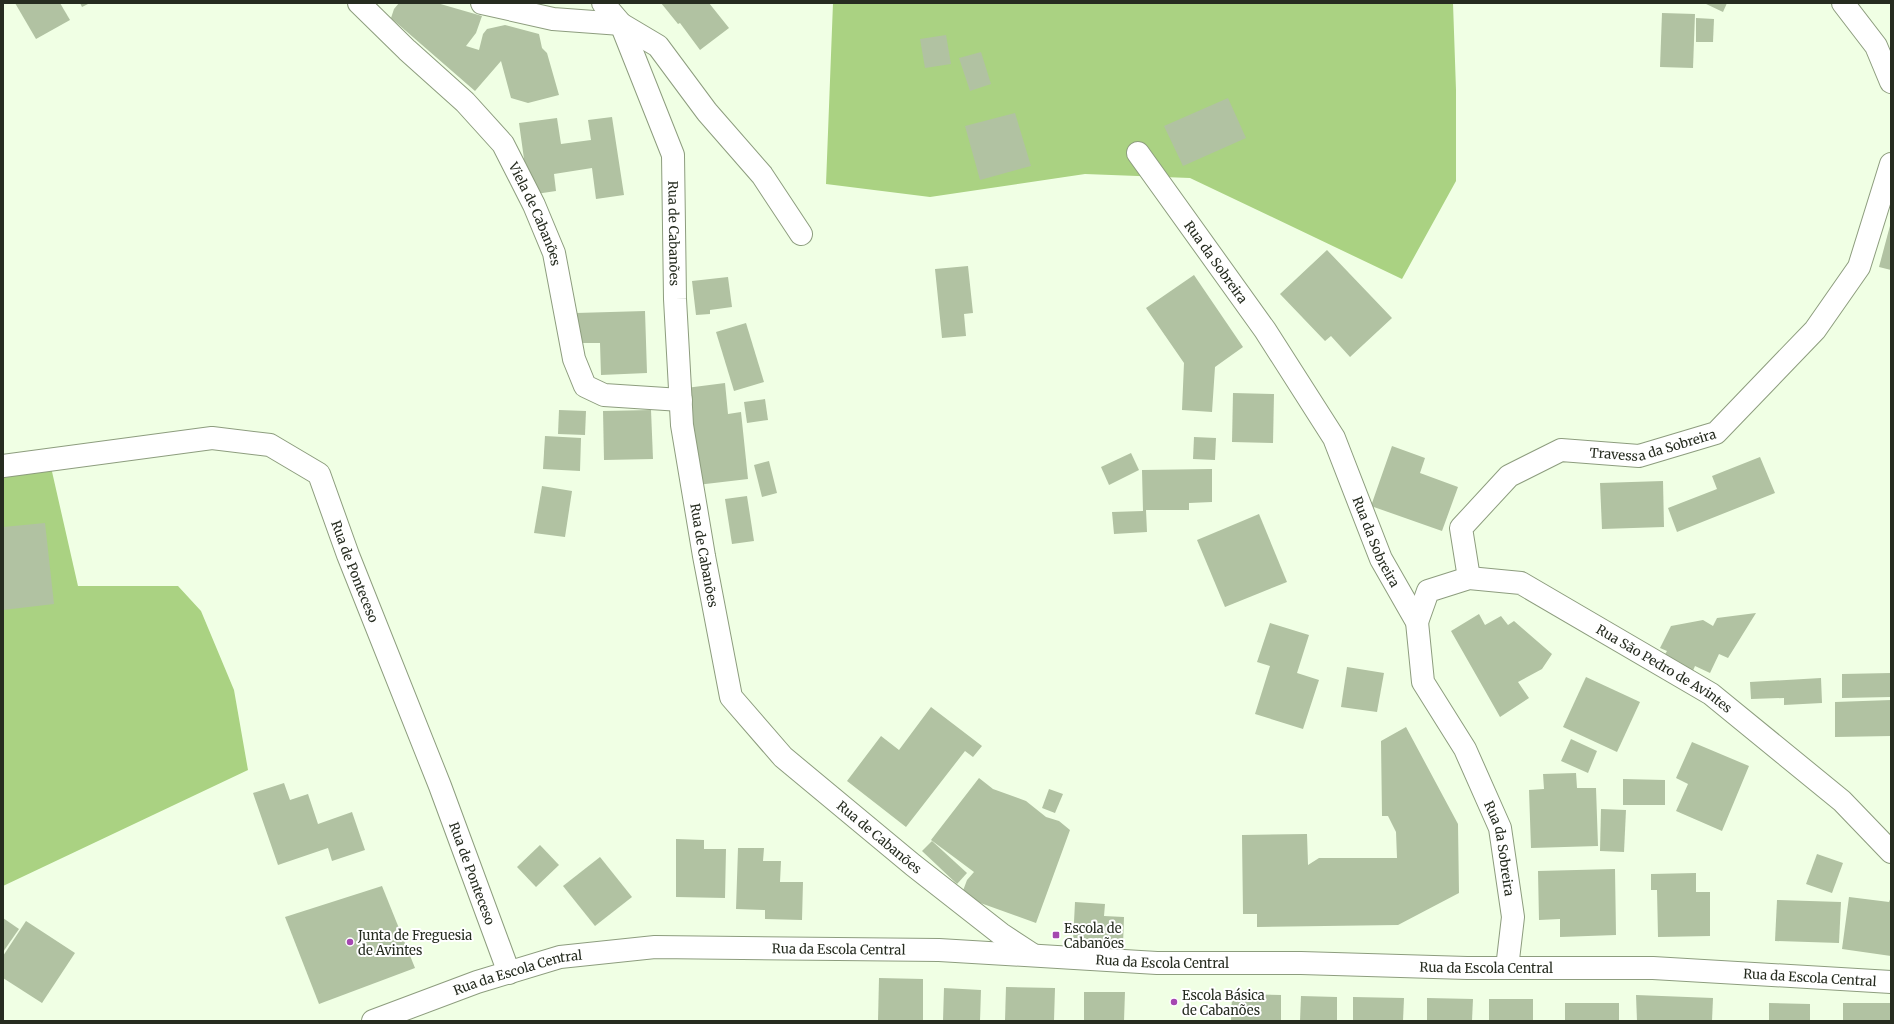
<svg xmlns="http://www.w3.org/2000/svg" width="1894" height="1024" font-family="Merriweather,serif">
	<style>
		.forest { fill: #aad282 }
		.building { fill: #b1c2a2 }
		.lines { fill: none; stroke-linecap: round; stroke-linejoin: round }
		.minor-casing { stroke: #8d9d7e; stroke-width: 24 }
		.minor { stroke: #fff; stroke-width: 22 }
		.poi-dot { fill: #a547b1; stroke: #fff; stroke-width: 1.5 }
		.labels { text-anchor: middle; dominant-baseline: central; stroke-width: 4; stroke-linejoin: round; paint-order: stroke }
		.street-label { font-size: 13px; fill: #262c20; stroke: #fff }
		.poi-label { font-size: 13px; fill: #262c20; stroke: #fff; text-anchor: start }
	</style>
	<rect width="100%" height="100%" fill="#f0ffe4"/>
	<!-- forest -->
	<g class="forest">
		<polygon points="833,3 1453,3 1456,90 1456,181 1402,279 1190,178 1085,174 930,197 826,184"/>
		<polygon points="48,454 78,586 178,586 201,611 234,690 248,770 3,886 3,456"/>
	</g>
	<!-- building -->
	<g class="building">
		<polygon points="15,3 60,3 70,20 36,39"/>
		<polygon points="80,3 90,3 82,7"/>
		<polygon points="399,3 437,3 482,16 476,33 466,46 479,50 483,34 487,29 505,25 539,34 542,48 547,53 559,95 528,103 511,98 501,61 475,91 391,18 394,9"/>
		<polygon points="661,3 709,3 729,28 700,50 680,23 678,24"/>
		<polygon points="1704,3 1727,3 1723,12"/>
		<polygon points="1662,13 1695,14 1693,68 1660,67"/>
		<polygon points="1696,18 1714,19 1713,42 1696,42"/>
		<polygon points="946,35 951,64 925,68 920,39"/>
		<polygon points="981,52 991,84 970,91 959,58"/>
		<polygon points="1228,98 1246,138 1183,166 1164,126"/>
		<polygon points="1015,113 1031,166 980,180 965,126"/>
		<polygon points="612,117 624,195 596,199 592,168 554,174 556,191 529,195 519,123 557,118 561,144 591,140 588,120"/>
		<polygon points="1891,222 1891,270 1879,267"/>
		<polygon points="1327,250 1392,318 1350,357 1331,336 1325,341 1280,294"/>
		<polygon points="968,266 973,313 964,314 966,336 942,338 935,269"/>
		<polygon points="1194,275 1243,347 1215,367 1212,412 1182,410 1184,363 1146,308"/>
		<polygon points="728,277 732,307 710,310 710,314 696,315 692,281"/>
		<polygon points="645,311 647,373 601,375 600,343 577,343 576,313"/>
		<polygon points="746,323 764,382 734,391 716,332"/>
		<polygon points="725,383 728,414 741,412 748,479 697,485 686,388"/>
		<polygon points="1233,393 1274,394 1273,443 1232,442"/>
		<polygon points="765,399 768,420 747,423 744,402"/>
		<polygon points="559,410 586,411 585,435 558,434"/>
		<polygon points="651,410 653,459 604,460 603,411"/>
		<polygon points="545,436 581,438 580,471 543,469"/>
		<polygon points="1194,437 1216,438 1215,460 1193,459"/>
		<polygon points="1392,446 1425,458 1420,473 1458,487 1442,531 1371,506"/>
		<polygon points="1131,453 1139,470 1109,485 1101,467"/>
		<polygon points="1760,457 1775,493 1677,532 1668,508 1717,489 1712,476"/>
		<polygon points="769,461 777,493 762,497 754,465"/>
		<polygon points="1212,469 1212,502 1189,503 1189,510 1146,510 1147,532 1114,534 1112,512 1143,511 1142,470"/>
		<polygon points="1663,481 1664,527 1602,529 1600,483"/>
		<polygon points="542,486 572,491 565,537 534,533"/>
		<polygon points="747,496 754,541 732,544 725,499"/>
		<polygon points="1259,514 1287,582 1225,607 1197,540"/>
		<polygon points="45,523 54,604 3,610 3,527"/>
		<polygon points="1756,613 1728,658 1719,654 1710,673 1695,666 1692,673 1662,659 1667,651 1660,648 1671,626 1703,620 1713,626 1717,618"/>
		<polygon points="1479,614 1485,625 1501,616 1508,625 1514,621 1552,654 1542,669 1518,682 1529,698 1500,717 1451,631"/>
		<polygon points="1270,623 1309,635 1297,673 1319,680 1303,729 1255,714 1270,666 1257,662"/>
		<polygon points="1347,667 1384,673 1377,712 1341,707"/>
		<polygon points="1891,673 1891,697 1842,698 1842,674"/>
		<polygon points="1586,677 1640,702 1617,752 1563,727"/>
		<polygon points="1821,678 1822,703 1784,705 1784,698 1751,699 1750,682"/>
		<polygon points="1891,700 1891,736 1835,737 1835,702"/>
		<polygon points="931,707 982,746 973,757 965,751 906,827 847,781 881,736 899,750"/>
		<polygon points="1406,727 1458,824 1459,893 1398,925 1257,927 1257,914 1243,914 1242,835 1307,834 1308,865 1319,858 1397,858 1396,832 1388,816 1382,816 1381,741"/>
		<polygon points="1571,739 1597,751 1588,773 1561,761"/>
		<polygon points="1692,742 1749,766 1722,831 1676,811 1688,784 1676,778"/>
		<polygon points="1576,773 1577,788 1596,788 1598,846 1531,848 1529,790 1544,789 1543,774"/>
		<polygon points="979,778 993,789 1026,801 1046,817 1059,821 1070,830 1036,923 961,896 967,880 974,872 931,840"/>
		<polygon points="1623,779 1665,780 1665,805 1623,805"/>
		<polygon points="284,783 290,800 308,794 318,824 352,812 365,850 332,861 328,848 278,865 253,793"/>
		<polygon points="1049,789 1063,794 1055,813 1042,808"/>
		<polygon points="1601,809 1626,810 1624,852 1600,851"/>
		<polygon points="676,839 704,840 704,849 726,849 725,898 676,897"/>
		<polygon points="932,841 967,873 957,884 922,851"/>
		<polygon points="540,845 559,865 536,887 517,867"/>
		<polygon points="738,848 764,848 763,861 781,861 780,882 803,882 802,920 765,919 765,910 736,909"/>
		<polygon points="1817,854 1843,863 1832,893 1806,884"/>
		<polygon points="600,857 632,897 595,926 563,886"/>
		<polygon points="1615,869 1616,935 1560,937 1560,919 1539,920 1538,871"/>
		<polygon points="1696,873 1696,892 1710,892 1710,936 1658,937 1657,890 1651,890 1651,874"/>
		<polygon points="382,886 415,968 319,1004 285,917"/>
		<polygon points="1849,897 1889,902 1891,897 1891,956 1842,949"/>
		<polygon points="1777,900 1841,902 1839,943 1775,941"/>
		<polygon points="1075,902 1105,904 1104,916 1124,917 1123,945 1073,942"/>
		<polygon points="3,918 19,929 3,952"/>
		<polygon points="26,921 75,953 42,1003 3,978 3,956"/>
		<polygon points="879,978 923,979 923,1021 878,1021"/>
		<polygon points="1006,987 1055,988 1054,1021 1005,1021"/>
		<polygon points="944,988 981,990 980,1021 943,1021"/>
		<polygon points="1084,992 1125,992 1124,1021 1084,1021"/>
		<polygon points="1232,994 1281,995 1281,1021 1231,1021"/>
		<polygon points="1636,995 1713,998 1712,1021 1637,1021"/>
		<polygon points="1301,996 1337,997 1337,1021 1300,1021"/>
		<polygon points="1353,997 1404,998 1403,1021 1353,1021"/>
		<polygon points="1427,998 1473,999 1472,1021 1427,1021"/>
		<rect x="1489" y="999" width="44" height="22"/>
		<rect x="1565" y="1003" width="54" height="18"/>
		<polygon points="1769,1003 1810,1004 1810,1021 1769,1021"/>
		<rect x="1843" y="1003" width="47" height="18"/>
	</g>
	<g class="lines">
		<defs>
			<g id="minor">
				<path id="s1" d="M359,3L407,50L465,102L503,144L534,205L554,253L574,359L585,386L604,395L681,400"/>
				<polyline points="482,3 553,19 621,24 658,46 707,112 762,175 801,234"/>
				<path id="s2" d="M603,3L621,24L673,155L675,299L682,425L704,556L731,697L783,757L913,865L1001,934L1033,955"/>
				<polyline points="1843,3 1876,46 1891,82"/>
				<path id="s3" d="M1138,153L1265,330L1334,438L1381,559L1417,622L1423,682L1465,749L1500,828L1513,917L1507,968"/>
				<path id="s4" d="M3,466L212,438L270,445L319,474L348,555L440,786L509,973"/>
				<path id="s5" d="M1469,578L1461,528L1509,476L1561,450L1639,456L1716,433L1815,330L1859,267L1891,164"/>
				<path id="s6" d="M1417,622L1428,591L1469,578L1521,583L1711,694L1842,801L1891,852"/>
				<path id="s7" d="M373,1021L477,982L560,957L655,947L939,950L1157,963H1301L1467,968H1653L1891,982"/>
			</g>
		</defs>
		<!-- minor casing -->
		<use href="#minor" class="minor-casing"/>
		<!-- minor -->
		<use href="#minor" class="minor"/>
	</g>
	<!-- markers -->
	<g class="poi-dot">
		<rect x="1052" y="931" width="8" height="8" rx="2"/>
		<circle cx="350" cy="942" r="4"/>
		<circle cx="1174" cy="1002" r="4"/>
	</g>
	<g class="labels">
		<!-- street labels -->
		<g class="street-label">
			<text stroke="none"><textPath href="#s1" startOffset="279">Viela de Cabanões</textPath></text>
			<text stroke="none"><textPath href="#s2" startOffset="247">Rua de Cabanões</textPath></text>
			<text stroke="none"><textPath href="#s3" startOffset="134">Rua da Sobreira</textPath></text>
			<text stroke="none"><textPath href="#s5" startOffset="273">Travessa da Sobreira</textPath></text>
			<text stroke="none"><textPath href="#s3" startOffset="458">Rua da Sobreira</textPath></text>
			<text stroke="none"><textPath href="#s2" startOffset="571">Rua de Cabanões</textPath></text>
			<text stroke="none"><textPath href="#s4" startOffset="430">Rua de Ponteceso</textPath></text>
			<text stroke="none"><textPath href="#s6" startOffset="295">Rua São Pedro de Avintes</textPath></text>
			<text stroke="none"><textPath href="#s2" startOffset="920">Rua de Cabanões</textPath></text>
			<text stroke="none"><textPath href="#s3" startOffset="794">Rua da Sobreira</textPath></text>
			<text stroke="none"><textPath href="#s4" startOffset="754">Rua de Ponteceso</textPath></text>
			<text stroke="none"><textPath href="#s7" startOffset="477">Rua da Escola Central</textPath></text>
			<text stroke="none"><textPath href="#s7" startOffset="801">Rua da Escola Central</textPath></text>
			<text stroke="none"><textPath href="#s7" startOffset="1125">Rua da Escola Central</textPath></text>
			<text stroke="none"><textPath href="#s7" startOffset="153">Rua da Escola Central</textPath></text>
			<text stroke="none"><textPath href="#s7" startOffset="1449">Rua da Escola Central</textPath></text>
		</g>
		<!-- poi labels -->
		<g class="poi-label">
			<text x="1064" y="928">Escola de<tspan x="1064" dy="15">Cabanões</tspan></text>
			<text x="358" y="935">Junta de Freguesia<tspan x="358" dy="15">de Avintes</tspan></text>
			<text x="1182" y="995">Escola Básica<tspan x="1182" dy="15">de Cabanões</tspan></text>
		</g>
	</g>
	<!-- border -->
	<rect width="1894" height="1024" fill="none" stroke="#262c20" stroke-width="8"/>
</svg>
